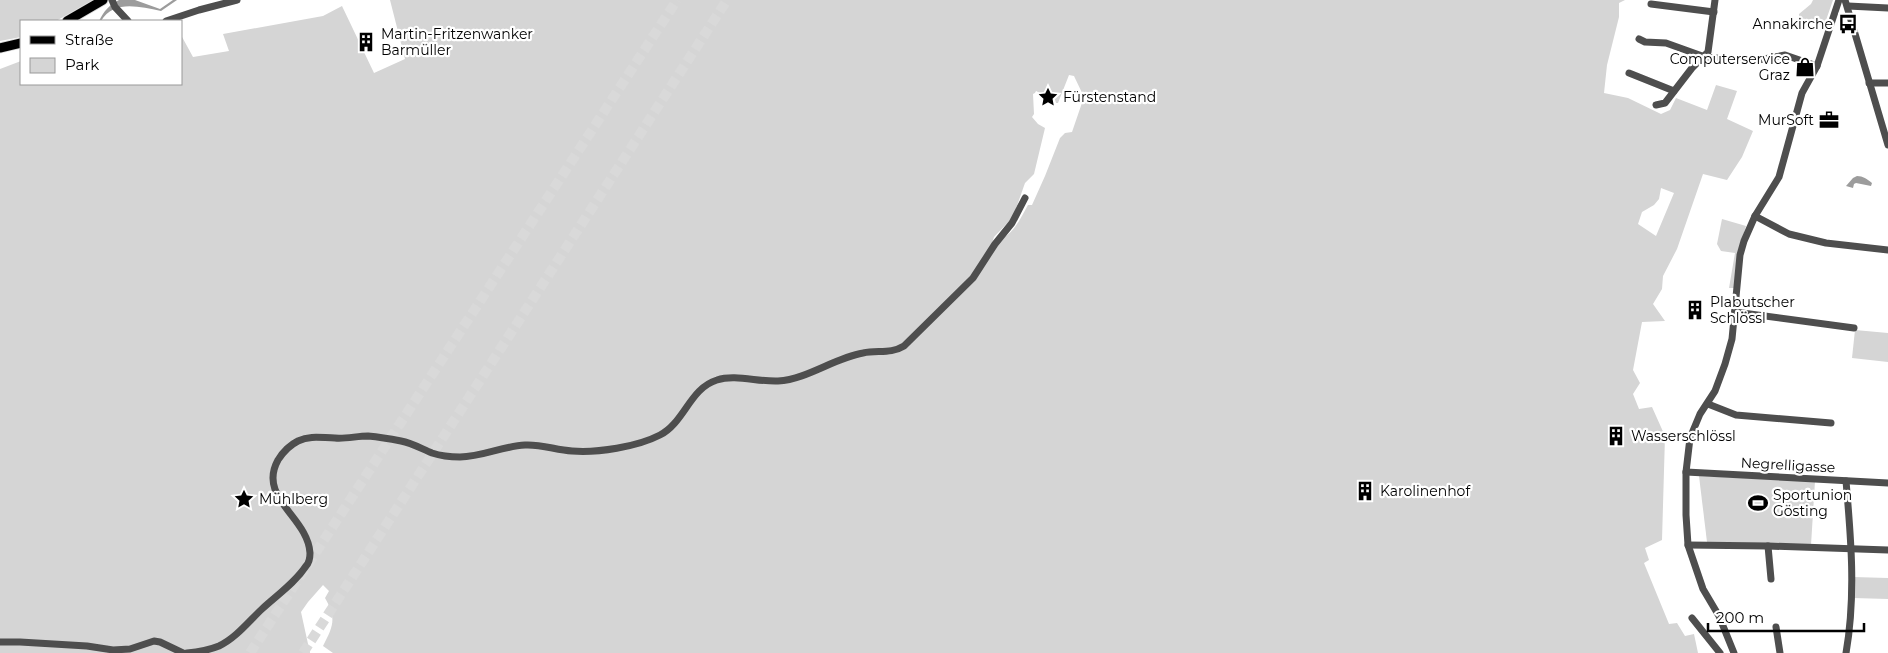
<svg xmlns="http://www.w3.org/2000/svg" width="1888" height="653" font-family="Montserrat,sans-serif">
	<style>
		.green { fill: #d5d5d5; fill-rule: evenodd }
		.water { fill: #9c9c9c }
		.lines { fill: none; stroke-linecap: round; stroke-linejoin: round }
		.highway-tunnel { stroke: #d9d9d9; stroke-width: 10; stroke-dasharray: 10 5; stroke-linecap: butt }
		.major-casing { stroke: #dbdbdb; stroke-width: 11 }
		.minor { stroke: #4e4e4e; stroke-width: 7 }
		.major { stroke: #000; stroke-width: 9 }
		.labels { text-anchor: middle; dominant-baseline: central; stroke-width: 4.5; stroke-linejoin: round; paint-order: stroke }
		.poi-label { font-size: 14px; fill: #000; stroke: #fff; text-anchor: start }
		.street-label { font-size: 14px; fill: #000; stroke: #fff }
	</style>
	<rect width="100%" height="100%" fill="#fff"/>
	<!-- green -->
	<g class="green">
		<polygon points="0,0 93,0 56,21 21,21 21,37 0,41"/>
		<path d="M390,0H1625L1619,3V17L1607,65L1604,93L1628,98L1661,114L1670,110L1676,98L1707,110L1716,85L1737,91L1727,119L1753,131L1742,157L1727,180L1703,174L1677,249L1663,276L1662,289L1653,304L1665,321L1642,322L1633,370L1640,383L1633,394L1639,409L1652,407L1665,436L1662,540L1645,548L1649,560L1644,563L1669,624L1677,623L1685,636L1694,634L1698,653H333L323,646C333,626 337,619 325,598L329,591L323,585L308,602L301,612L310,653H0V69L21,61V84H181V35L193,57L229,51L223,34L323,16L342,6L374,73L405,59ZM1069,75L1074,76L1084,97L1072,132L1065,133L1060,138L1045,176L1032,205H1028C1019,221 1012,238 992,243L994,237L1013,217L1025,183L1034,174L1045,128L1038,124L1032,117L1034,114L1033,94L1035,93L1036,91L1042,94L1049,90L1053,93L1056,103H1058ZM1661,188L1674,193L1656,236L1638,224L1642,212L1654,205L1659,199Z"/>
		<polygon points="1813,0 1833,0 1824,26 1799,19 1799,14 1811,4"/>
		<polygon points="1722,219 1746,226 1742,239 1734,288 1729,288 1735,253 1721,251 1717,244"/>
		<polygon points="1855,330 1888,333 1888,362 1852,358"/>
		<polygon points="1699,476 1815,481 1811,545 1707,542"/>
		<polygon points="1853,577 1888,578 1888,599 1853,598"/>
	</g>
	<!-- water -->
	<g class="water">
		<path d="M119,0H135L160,9L173,0H177L161,11C138,6 113,0 101,21H99C104,11 109,5 119,0Z"/>
		<path d="M1857,176C1863,176 1867,179 1872,183L1871,186L1856,183L1854,184L1853,188L1846,186L1853,178Z"/>
	</g>
	<g class="lines">
		<!-- highway-tunnel -->
		<g class="highway-tunnel">
			<polyline points="250,653 677,0"/>
			<polyline points="303,653 727,0"/>
		</g>
		<defs>
			<g id="major">
				<polyline points="67,21 103,0"/>
				<polyline points="0,48 21,43"/>
			</g>
		</defs>
		<!-- major casing -->
		<use href="#major" class="major-casing"/>
		<!-- minor -->
		<g class="minor">
			<polyline points="112,0 115,7 128,21"/>
			<polyline points="1845,0 1888,145"/>
			<polyline points="1651,4 1714,12"/>
			<polyline points="1848,6 1888,8"/>
			<polyline points="166,21 199,10 237,0"/>
			<polyline points="1639,39 1645,42 1666,43 1705,57 1753,61 1785,55 1817,66"/>
			<polyline points="1629,73 1674,91"/>
			<polyline points="1869,83 1888,83"/>
			<polyline points="1656,105 1665,103 1692,68 1708,52 1715,0"/>
			<polyline points="1755,216 1789,234 1826,243 1888,250"/>
			<polyline points="1735,312 1854,328"/>
			<polyline points="1708,404 1736,415 1831,423"/>
			<polyline points="1686,472 1888,483"/>
			<path d="M1846,481C1851,538 1856,596 1846,653"/>
			<polyline points="1688,545 1768,546 1888,550"/>
			<polyline points="1768,546 1771,579"/>
			<polyline points="1692,618 1720,653"/>
			<polyline points="1776,627 1780,653"/>
			<polyline points="0,642 20,642 87,646 113,650 130,649 154,641 160,642 183,653"/>
			<path d="M187,653C198,652 209,650 219,646C236,638 249,621 262,609C277,595 295,583 306,566C309,563 310,557 310,553C308,517 257,498 278,460C283,452 290,445 298,441C311,435 322,438 335,438C346,439 357,436 368,436C379,437 391,439 401,441C412,443 422,449 432,453C441,456 451,457 460,457C482,457 503,446 525,445C541,444 556,450 572,451C597,453 637,447 660,435C684,423 690,388 717,380C735,374 758,382 778,381C808,379 834,358 863,353C878,350 891,354 904,346L973,278L995,244L1012,223L1025,198"/>
			<polyline points="1734,653 1719,616 1703,589 1688,545 1686,515 1686,472 1690,438 1700,414 1715,391 1725,364 1732,339 1740,255 1744,241 1755,216 1779,177 1802,93 1817,66 1839,0"/>
		</g>
		<!-- major -->
		<use href="#major" class="major"/>
	</g>
	<!-- icons -->
	<defs>
		<symbol id="bus-bare" viewBox="-9 -9 18 18"><path d="M-5-6H5V4H4V6H2V4H-2V6H-4V4H-5ZM-3.5-4V0h7V-4ZM-3.5 1.2v1.5H-2V1.2ZM2 1.2v1.5H3.5V1.2Z" fill="#000" stroke="#fff" stroke-width="2.5" paint-order="stroke"/></symbol>
		<symbol id="building-bare" viewBox="-9 -9 18 18"><path d="M-4-6H4V6H1V3H-1V6H-4ZM-2.5-4.3h1.7v1.8h-1.7ZM.8-4.3h1.7v1.8H.8ZM-2.5-1h1.7V.8h-1.7ZM.8-1h1.7V.8H.8Z" fill="#000" stroke="#fff" stroke-width="2.5" paint-order="stroke"/></symbol>
		<symbol id="shop-bare" viewBox="-9 -9 18 18"><path d="M-5-2.5h2.3a2.7 3.5 0 0 1 5.4 0H5L5.5 6h-11ZM-1.5-2.5h3a1.5 2.3 0 0 0-3 0Z" fill="#000" stroke="#fff" stroke-width="2.5" paint-order="stroke"/></symbol>
		<symbol id="sight-bare" viewBox="-9 -9 18 18"><path d="M0-6L1.8-2.2L6-1.7L2.9 1.2L3.7 5.4L0 3.3L-3.7 5.4L-2.9 1.2L-6-1.7L-1.8-2.2Z" fill="#000" stroke="#fff" stroke-width="2.5" paint-order="stroke"/></symbol>
		<symbol id="office-bare" viewBox="-9 -9 18 18"><path d="M-6-3h4V-5.5h4V-3h4V5H-6ZM-1-4.5V-3h2v-1.5ZM-6 0V1H6V0Z" fill="#000" stroke="#fff" stroke-width="2.5" paint-order="stroke"/></symbol>
		<symbol id="stadium-bare" viewBox="-9 -9 18 18"><path d="M0-5a6.5 5 0 1 0 0 10a6.5 5 0 1 0 0-10ZM-3.5-1.8h7v3.6h-7Z" fill="#000" stroke="#fff" stroke-width="2.5" paint-order="stroke"/></symbol>
	</defs>
	<g fill-rule="evenodd">
		<use href="#bus-bare" x="1834" y="10" width="28" height="28"/>
		<use href="#building-bare" x="352" y="28" width="28" height="28"/>
		<use href="#shop-bare" x="1791" y="53" width="28" height="28"/>
		<use href="#sight-bare" x="1034" y="83" width="28" height="28"/>
		<use href="#office-bare" x="1815" y="106" width="28" height="28"/>
		<use href="#building-bare" x="1681" y="296" width="28" height="28"/>
		<use href="#building-bare" x="1602" y="422" width="28" height="28"/>
		<use href="#building-bare" x="1351" y="477" width="28" height="28"/>
		<use href="#sight-bare" x="230" y="485" width="28" height="28"/>
		<use href="#stadium-bare" x="1744" y="489" width="28" height="28"/>
	</g>
	<g class="labels">
		<!-- poi labels -->
		<g class="poi-label">
			<text x="1833" y="24" text-anchor="end">Annakirche</text>
			<text x="381" y="34">Martin-Fritzenwanker<tspan x="381" dy="16">Barmüller</tspan></text>
			<text x="1790" y="59" text-anchor="end">Computerservice<tspan x="1790" dy="16">Graz</tspan></text>
			<text x="1063" y="97">Fürstenstand</text>
			<text x="1814" y="120" text-anchor="end">MurSoft</text>
			<text x="1710" y="302">Plabutscher<tspan x="1710" dy="16">Schlössl</tspan></text>
			<text x="1631" y="436">Wasserschlössl</text>
			<text x="1380" y="491">Karolinenhof</text>
			<text x="1773" y="495">Sportunion<tspan x="1773" dy="16">Gösting</tspan></text>
			<text x="259" y="499">Mühlberg</text>
		</g>
		<!-- street labels -->
		<g class="street-label">
			<text transform="translate(1788 465) rotate(3)">Negrelligasse</text>
		</g>
	</g>
	<!-- legend -->
	<rect x="20" y="20" width="162" height="65" fill="#ffffff" stroke="#999999"/>
	<rect x="30" y="36" width="25" height="8" fill="#000000" stroke="#999999"/>
	<text x="65" y="45" font-size="15" fill="#000000">Straße</text>
	<rect x="30" y="58" width="25" height="15" fill="#d5d5d5" stroke="#999999"/>
	<text x="65" y="70" font-size="15" fill="#000000">Park</text>
	<!-- scale -->
	<path d="M1708 623v8h156v-8" fill="none" stroke="#000000" stroke-width="2.5"/>
	<text x="1716" y="623" font-size="15" fill="#000000" stroke="#ffffff" stroke-width="4" paint-order="stroke">200 m</text>
</svg>
